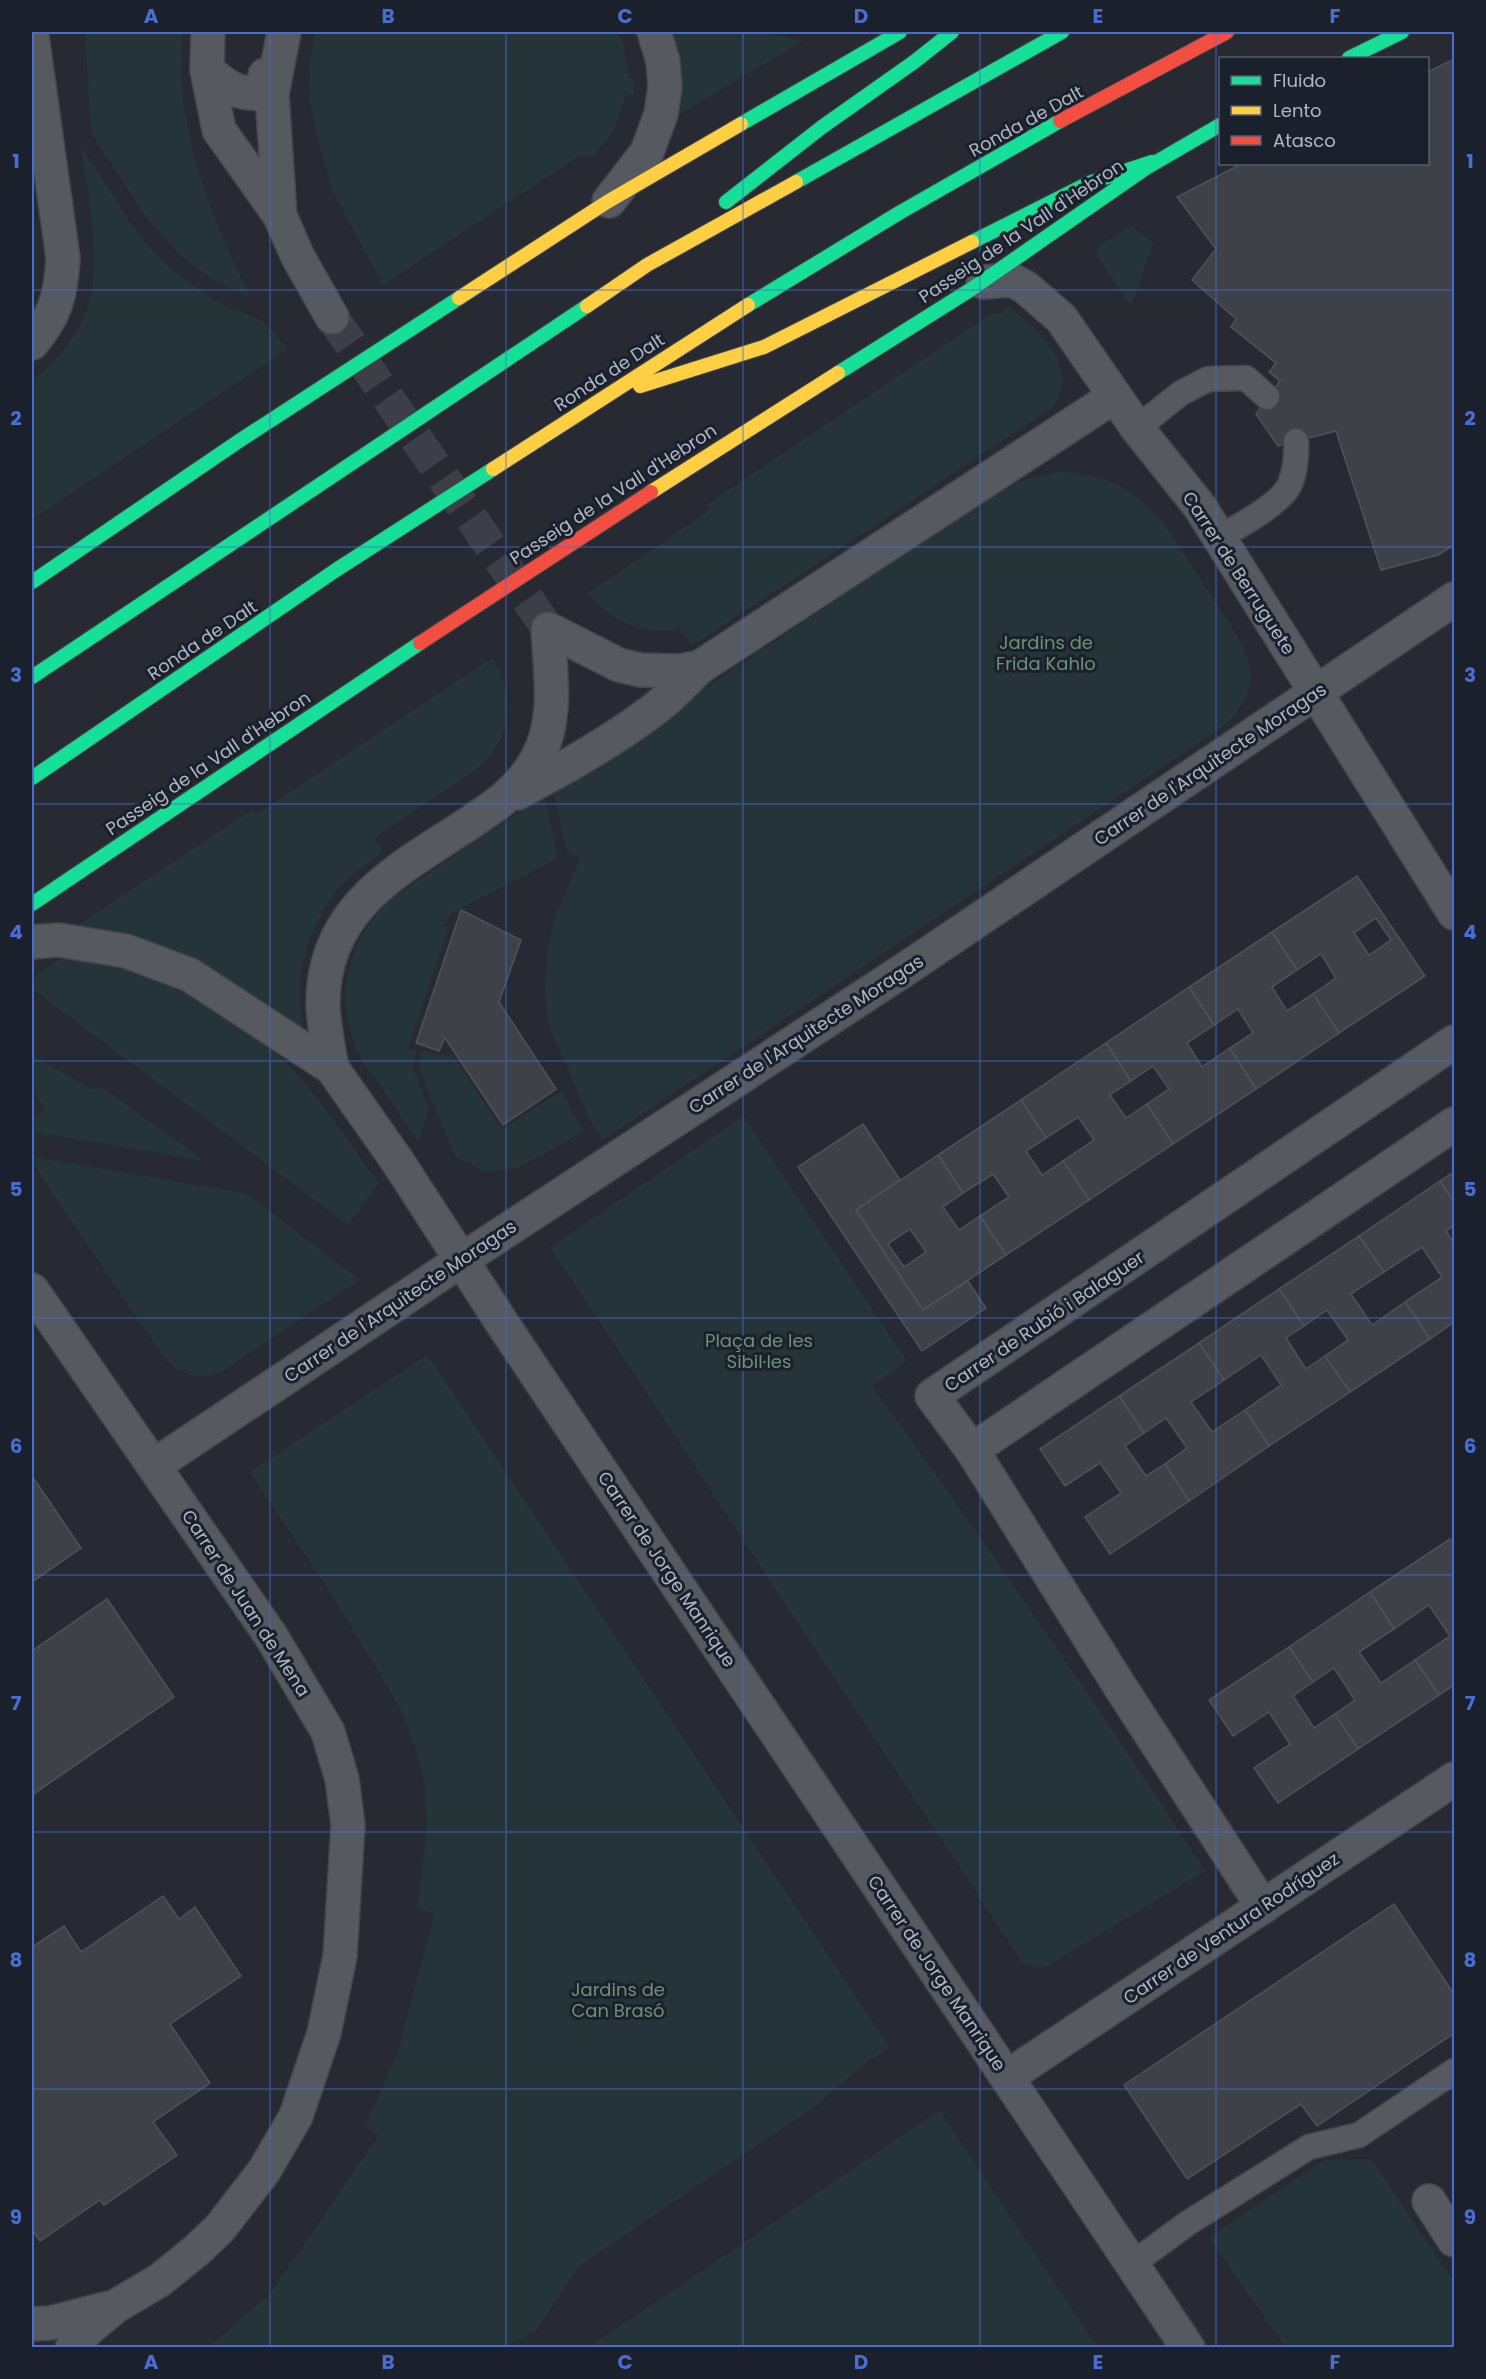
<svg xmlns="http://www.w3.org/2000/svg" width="1486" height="2379" font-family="Poppins,sans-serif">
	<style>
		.green { fill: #253438 }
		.building { fill: #3e4147; stroke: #4f525a; stroke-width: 1.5; fill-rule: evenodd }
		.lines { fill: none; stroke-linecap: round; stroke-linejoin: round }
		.street-tunnel { stroke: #3c3f48; stroke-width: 33; stroke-dasharray: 33 16; stroke-linecap: butt }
		.lane-casing { stroke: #42454b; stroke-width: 27 }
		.street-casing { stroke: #42454b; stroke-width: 36 }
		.fast-casing { stroke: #42454b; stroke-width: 16 }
		.slow-casing { stroke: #42454b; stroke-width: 16 }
		.jam-casing { stroke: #42454b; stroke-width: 16 }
		.lane { stroke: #565960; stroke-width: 24 }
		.street { stroke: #565960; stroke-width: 33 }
		.fast { stroke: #16e098; stroke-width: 14 }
		.slow { stroke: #ffcf43; stroke-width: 14 }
		.jam { stroke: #f24e42; stroke-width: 14 }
		.grid { fill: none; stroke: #496dd2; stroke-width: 1.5; stroke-opacity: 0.55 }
		.labels { text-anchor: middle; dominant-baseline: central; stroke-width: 6; stroke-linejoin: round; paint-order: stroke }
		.street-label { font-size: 18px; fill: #b0b6c4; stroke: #1b212c }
		.park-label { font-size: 18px; fill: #699376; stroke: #1b212c }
		.neatline { fill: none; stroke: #496dd2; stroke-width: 2 }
		.grid-label { font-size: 20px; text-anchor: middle; font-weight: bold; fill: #496dd2 }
	</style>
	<rect width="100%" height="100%" fill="#272a32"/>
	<!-- green -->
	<g class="green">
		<path d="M85,32H182C182,50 180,69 182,87C189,161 217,231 251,297L211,278L184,259L149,221L91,133Z"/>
		<polygon points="316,32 618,32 624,45 629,78 635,80 634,95 626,95 615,129 594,156 576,158 383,285 333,192 319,145 309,98 310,60"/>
		<polygon points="666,32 764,32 803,41 671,119"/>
		<path d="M81,146L133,227L154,253L176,273L216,301L264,322L288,349L32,519V380C119,314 94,240 81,146Z"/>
		<path d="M1131,225L1154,244C1143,263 1142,287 1130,305L1096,254L1099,246Z"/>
		<path d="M1008,306C1038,327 1083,371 1052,408L706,637L691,645L680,629C642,635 613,623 588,593L710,510L706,505L991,314L1004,313Z"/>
		<path d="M1055,472C1102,473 1130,485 1161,520C1178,546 1195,571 1212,597C1242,642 1274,679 1224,726L603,1140L591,1122L548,1024L545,990L547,955L553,922L580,857L567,853L553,790L993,495L1023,480Z"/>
		<path d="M492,658C517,700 513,734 478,768L374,838L383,852C368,863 352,873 340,887C307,926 291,984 305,1034L72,929L253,809L257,814Z"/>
		<path d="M544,795L558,858L452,913L444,926L448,928L408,1048L417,1051L413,1066L429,1111L418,1143C404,1122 391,1102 377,1081C370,1071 361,1061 357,1050C333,994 348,942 390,899Z"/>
		<path d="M69,953C84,956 100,957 114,961C175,981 237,1014 283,1060C320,1096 348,1142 379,1183L348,1225L32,989V978Z"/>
		<polygon points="422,1050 454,1057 502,1129 562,1091 583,1132 518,1168 485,1172 455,1156 418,1066"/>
		<polygon points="32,1055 91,1089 102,1087 205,1161 32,1132 32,1119 45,1109 32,1088"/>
		<path d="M744,1116L907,1361L872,1386C988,1545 1098,1707 1205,1871L1044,1968L1024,1965L550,1247Z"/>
		<path d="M32,1157L246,1193L360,1280L221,1372C199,1379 184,1377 166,1361L32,1162Z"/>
		<polygon points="427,1355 890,2047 862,2066 817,2105 579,2266 536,2331 505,2347 208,2347 269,2295 379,2135 365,2127 398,2051 434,1914 417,1909 427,1829 425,1789 417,1753 404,1717 386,1684 330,1592 250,1472"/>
		<polygon points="940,2110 1098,2347 589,2347"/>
		<polygon points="1371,2159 1454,2282 1454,2347 1285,2347 1209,2237 1324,2160"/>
	</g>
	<!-- building -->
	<g class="building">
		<polygon points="1454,59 1454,545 1438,555 1381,570 1336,431 1278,446 1256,414 1280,381 1269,372 1276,363 1231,327 1236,319 1192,280 1216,249 1177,197 1241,164 1428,164 1428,72"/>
		<path d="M1357,876L1425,976L1339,1033L1313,994L1336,978L1321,954L1297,970L1272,932ZM1376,918L1391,940L1369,955L1354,933Z"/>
		<polygon points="461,910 521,940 499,1002 556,1089 503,1125 445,1038 439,1051 416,1043"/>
		<polygon points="1272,932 1297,970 1272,987 1287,1011 1313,994 1339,1033 1256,1089 1230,1048 1253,1033 1238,1009 1214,1025 1189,987"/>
		<polygon points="1189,987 1214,1025 1187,1043 1202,1067 1230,1048 1256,1089 1173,1144 1147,1104 1169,1089 1153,1066 1131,1081 1106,1043"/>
		<polygon points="1106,1043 1131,1081 1110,1095 1126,1118 1147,1104 1173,1144 1089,1200 1063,1161 1094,1140 1078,1117 1046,1138 1021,1100"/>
		<polygon points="1021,1100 1046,1138 1026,1151 1042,1175 1063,1161 1089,1200 1006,1255 980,1216 1009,1197 993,1174 963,1193 938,1155"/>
		<polygon points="863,1124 900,1180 856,1210 923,1310 968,1281 986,1308 922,1351 798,1167"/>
		<path d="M938,1155L963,1193L943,1207L959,1230L980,1216L1006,1255L923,1310L856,1210ZM910,1229L926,1252L904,1267L888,1244Z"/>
		<polygon points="1454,1172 1454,1202 1440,1181"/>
		<polygon points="1440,1181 1454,1202 1454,1225 1446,1231 1454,1243 1454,1322 1430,1339 1405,1302 1442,1277 1422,1247 1384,1272 1359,1236"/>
		<polygon points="1359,1236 1384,1272 1351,1294 1372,1325 1405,1302 1430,1339 1350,1392 1325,1356 1348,1340 1327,1310 1304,1326 1279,1289"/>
		<polygon points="1279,1289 1304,1326 1286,1338 1306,1369 1325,1356 1350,1392 1269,1446 1245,1410 1281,1385 1261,1355 1224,1380 1199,1343"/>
		<polygon points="1199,1343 1224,1380 1191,1402 1212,1432 1245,1410 1269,1446 1189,1501 1165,1464 1187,1448 1166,1418 1144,1433 1119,1396"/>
		<polygon points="1119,1396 1144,1433 1125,1446 1146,1476 1165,1464 1189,1501 1110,1554 1085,1517 1121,1493 1100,1463 1065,1486 1040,1449"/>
		<polygon points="32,1476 81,1548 32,1582"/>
		<polygon points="1450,1539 1454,1545 1454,1685 1439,1695 1415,1660 1450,1636 1429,1605 1394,1629 1370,1592"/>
		<polygon points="1370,1592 1394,1629 1359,1652 1381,1683 1415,1660 1439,1695 1358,1749 1335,1714 1355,1700 1334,1668 1313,1682 1289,1647"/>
		<polygon points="107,1599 174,1697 32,1795 32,1651"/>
		<polygon points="1289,1647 1313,1682 1293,1696 1314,1728 1335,1714 1358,1749 1278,1803 1254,1768 1290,1744 1269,1712 1233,1736 1209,1700"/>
		<polygon points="163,1896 179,1919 195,1907 241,1976 170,2024 210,2083 153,2122 177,2155 104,2205 100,2200 40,2241 32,2230 32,1947 64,1926 81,1952"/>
		<polygon points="1394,1904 1454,1994 1454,2033 1317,2126 1301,2104 1187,2179 1124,2085"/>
	</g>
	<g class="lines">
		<!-- street-tunnel -->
		<polyline class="street-tunnel" points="332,317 548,629"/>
		<defs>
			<g id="lane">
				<polyline points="1137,428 1181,393 1208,379 1246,378 1267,397"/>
				<path d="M1219,537C1238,527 1282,503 1290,484C1295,472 1297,454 1296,441"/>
				<polyline points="1132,2264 1188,2223 1309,2147 1359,2135 1454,2071"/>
			</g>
			<g id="street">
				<polyline points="208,32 207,70 219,130 280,216 298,257 332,317"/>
				<path d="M32,36L63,258C61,294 56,315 32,343"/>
				<path d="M207,70C232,92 239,94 272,94L265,75"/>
				<polyline points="609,201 647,152 661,114 665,87 663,61 654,32"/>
				<polyline points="280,216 272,94 284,32"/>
				<polyline points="983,282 1012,280 1025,287 1061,318 1137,428 1200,507 1454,913"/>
				<path d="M517,793C565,768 613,741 656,708C672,696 686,680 700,667"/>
				<polyline points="32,942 59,940 126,951 190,975 332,1068 398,1162 504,1326 1188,2348"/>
				<path d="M332,1068C328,1047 324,1026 323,1005C322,909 396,871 465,826C494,807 520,790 537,759C559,719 550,672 548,629L619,665L640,670L681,671L700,667L1115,396"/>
				<polyline points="32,1290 271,1636 328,1732 342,1779 348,1825 340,1956 324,2033 296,2116 264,2171 220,2228 197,2250 160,2280 116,2306 87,2330 72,2348"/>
				<polyline points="972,1450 1454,1124"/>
				<polyline points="155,1465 460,1261 910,966 1454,599"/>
				<polyline points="1263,1907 1119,1685 972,1450 932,1396 1454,1042"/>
				<polyline points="1007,2077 1454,1779"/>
				<polyline points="1429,2201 1454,2240"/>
				<polyline points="32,2324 50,2323 109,2308"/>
			</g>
			<g id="fast">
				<polyline points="1349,58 1402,32"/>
				<polyline points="741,124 900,32"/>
				<polyline points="796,182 1062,32"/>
				<polyline points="726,202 822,127 914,62 952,32"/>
				<polyline points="972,242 1089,183 1152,162"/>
				<polyline points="748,305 899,213 1060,121"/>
				<polyline points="838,373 970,290 1146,168 1220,125"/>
				<polyline points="32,582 239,441 459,298"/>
				<polyline points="32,677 587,306"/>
				<polyline points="32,778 336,570 493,469"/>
				<polyline points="32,904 420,643"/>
			</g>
			<g id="slow">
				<polyline points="459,298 607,202 741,124"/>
				<polyline points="587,306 647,265 796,182"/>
				<polyline points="640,386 764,347 972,242"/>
				<polyline points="493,469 748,305"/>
				<polyline points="651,492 838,373"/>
			</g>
			<g id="jam">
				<polyline points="1060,121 1227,32"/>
				<polyline points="420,643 651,492"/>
			</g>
		</defs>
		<!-- lane casing -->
		<use href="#lane" class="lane-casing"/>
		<!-- street casing -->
		<use href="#street" class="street-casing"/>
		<!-- fast casing -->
		<use href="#fast" class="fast-casing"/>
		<!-- slow casing -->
		<use href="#slow" class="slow-casing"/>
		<!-- jam casing -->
		<use href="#jam" class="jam-casing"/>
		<!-- lane -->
		<use href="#lane" class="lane"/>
		<!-- street -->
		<use href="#street" class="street"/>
		<!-- fast -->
		<use href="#fast" class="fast"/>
		<!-- slow -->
		<use href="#slow" class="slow"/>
		<!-- jam -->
		<use href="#jam" class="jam"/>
	</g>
	<!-- grid -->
	<path class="grid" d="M270,32V2348M506,32V2348M743,32V2348M980,32V2348M1216,32V2348M32,290H1454M32,547H1454M32,804H1454M32,1061H1454M32,1318H1454M32,1575H1454M32,1832H1454M32,2089H1454"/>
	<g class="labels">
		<!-- street labels -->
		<g class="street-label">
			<text transform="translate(1026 121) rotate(-29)">Ronda de Dalt</text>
			<text transform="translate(1021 231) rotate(-34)">Passeig de la Vall d'Hebron</text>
			<text transform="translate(609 372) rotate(-33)">Ronda de Dalt</text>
			<text transform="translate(613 494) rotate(-33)">Passeig de la Vall d'Hebron</text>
			<text transform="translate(1239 573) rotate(57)">Carrer de Berruguete</text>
			<text transform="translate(202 640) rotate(-34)">Ronda de Dalt</text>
			<text transform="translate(208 763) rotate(-34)">Passeig de la Vall d'Hebron</text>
			<text transform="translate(1210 764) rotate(-34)">Carrer de l'Arquitecte Moragas</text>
			<text transform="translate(806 1034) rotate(-33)">Carrer de l'Arquitecte Moragas</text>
			<text transform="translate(400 1301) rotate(-34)">Carrer de l'Arquitecte Moragas</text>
			<text transform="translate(1044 1321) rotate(-34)">Carrer de Rubió i Balaguer</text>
			<text transform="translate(667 1569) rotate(56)">Carrer de Jorge Manrique</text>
			<text transform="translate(246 1603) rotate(57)">Carrer de Juan de Mena</text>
			<text transform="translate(1231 1928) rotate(-34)">Carrer de Ventura Rodríguez</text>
			<text transform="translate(937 1973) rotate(56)">Carrer de Jorge Manrique</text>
		</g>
		<!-- park labels -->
		<g class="park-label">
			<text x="1046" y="642">Jardins de<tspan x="1046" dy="21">Frida Kahlo</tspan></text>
			<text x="759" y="1340">Plaça de les<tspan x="759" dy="21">Sibil·les</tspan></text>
			<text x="618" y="1989">Jardins de<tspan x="618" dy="21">Can Brasó</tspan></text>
		</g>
	</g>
	<!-- border -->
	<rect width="1486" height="2379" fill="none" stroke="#1b212c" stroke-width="66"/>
	<!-- legend -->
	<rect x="1219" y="57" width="210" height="108" fill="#1b212c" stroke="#575d69" stroke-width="1.5"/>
	<rect x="1231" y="76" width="30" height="9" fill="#16e098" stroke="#575d69" stroke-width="1.5"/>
	<text x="1273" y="87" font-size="18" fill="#b0b6c4">Fluido</text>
	<rect x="1231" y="106" width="30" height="9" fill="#ffcf43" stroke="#575d69" stroke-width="1.5"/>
	<text x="1273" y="117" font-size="18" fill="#b0b6c4">Lento</text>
	<rect x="1231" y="136" width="30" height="9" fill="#f24e42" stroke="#575d69" stroke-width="1.5"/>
	<text x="1273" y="147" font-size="18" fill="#b0b6c4">Atasco</text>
	<rect x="33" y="33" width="1420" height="2313" class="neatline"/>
	<g class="grid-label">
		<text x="151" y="23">A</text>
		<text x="388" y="23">B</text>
		<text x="625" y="23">C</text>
		<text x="861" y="23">D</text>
		<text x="1098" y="23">E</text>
		<text x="1335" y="23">F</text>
		<text x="16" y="168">1</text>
		<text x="1470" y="168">1</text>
		<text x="16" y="425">2</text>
		<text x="1470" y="425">2</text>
		<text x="16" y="682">3</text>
		<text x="1470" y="682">3</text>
		<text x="16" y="939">4</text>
		<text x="1470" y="939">4</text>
		<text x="16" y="1196">5</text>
		<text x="1470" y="1196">5</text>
		<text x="16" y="1453">6</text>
		<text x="1470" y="1453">6</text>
		<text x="16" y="1710">7</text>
		<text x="1470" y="1710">7</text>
		<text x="16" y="1967">8</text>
		<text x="1470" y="1967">8</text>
		<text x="16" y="2224">9</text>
		<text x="1470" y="2224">9</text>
		<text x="151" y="2369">A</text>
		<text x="388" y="2369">B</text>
		<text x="625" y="2369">C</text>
		<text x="861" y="2369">D</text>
		<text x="1098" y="2369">E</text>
		<text x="1335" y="2369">F</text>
	</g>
</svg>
